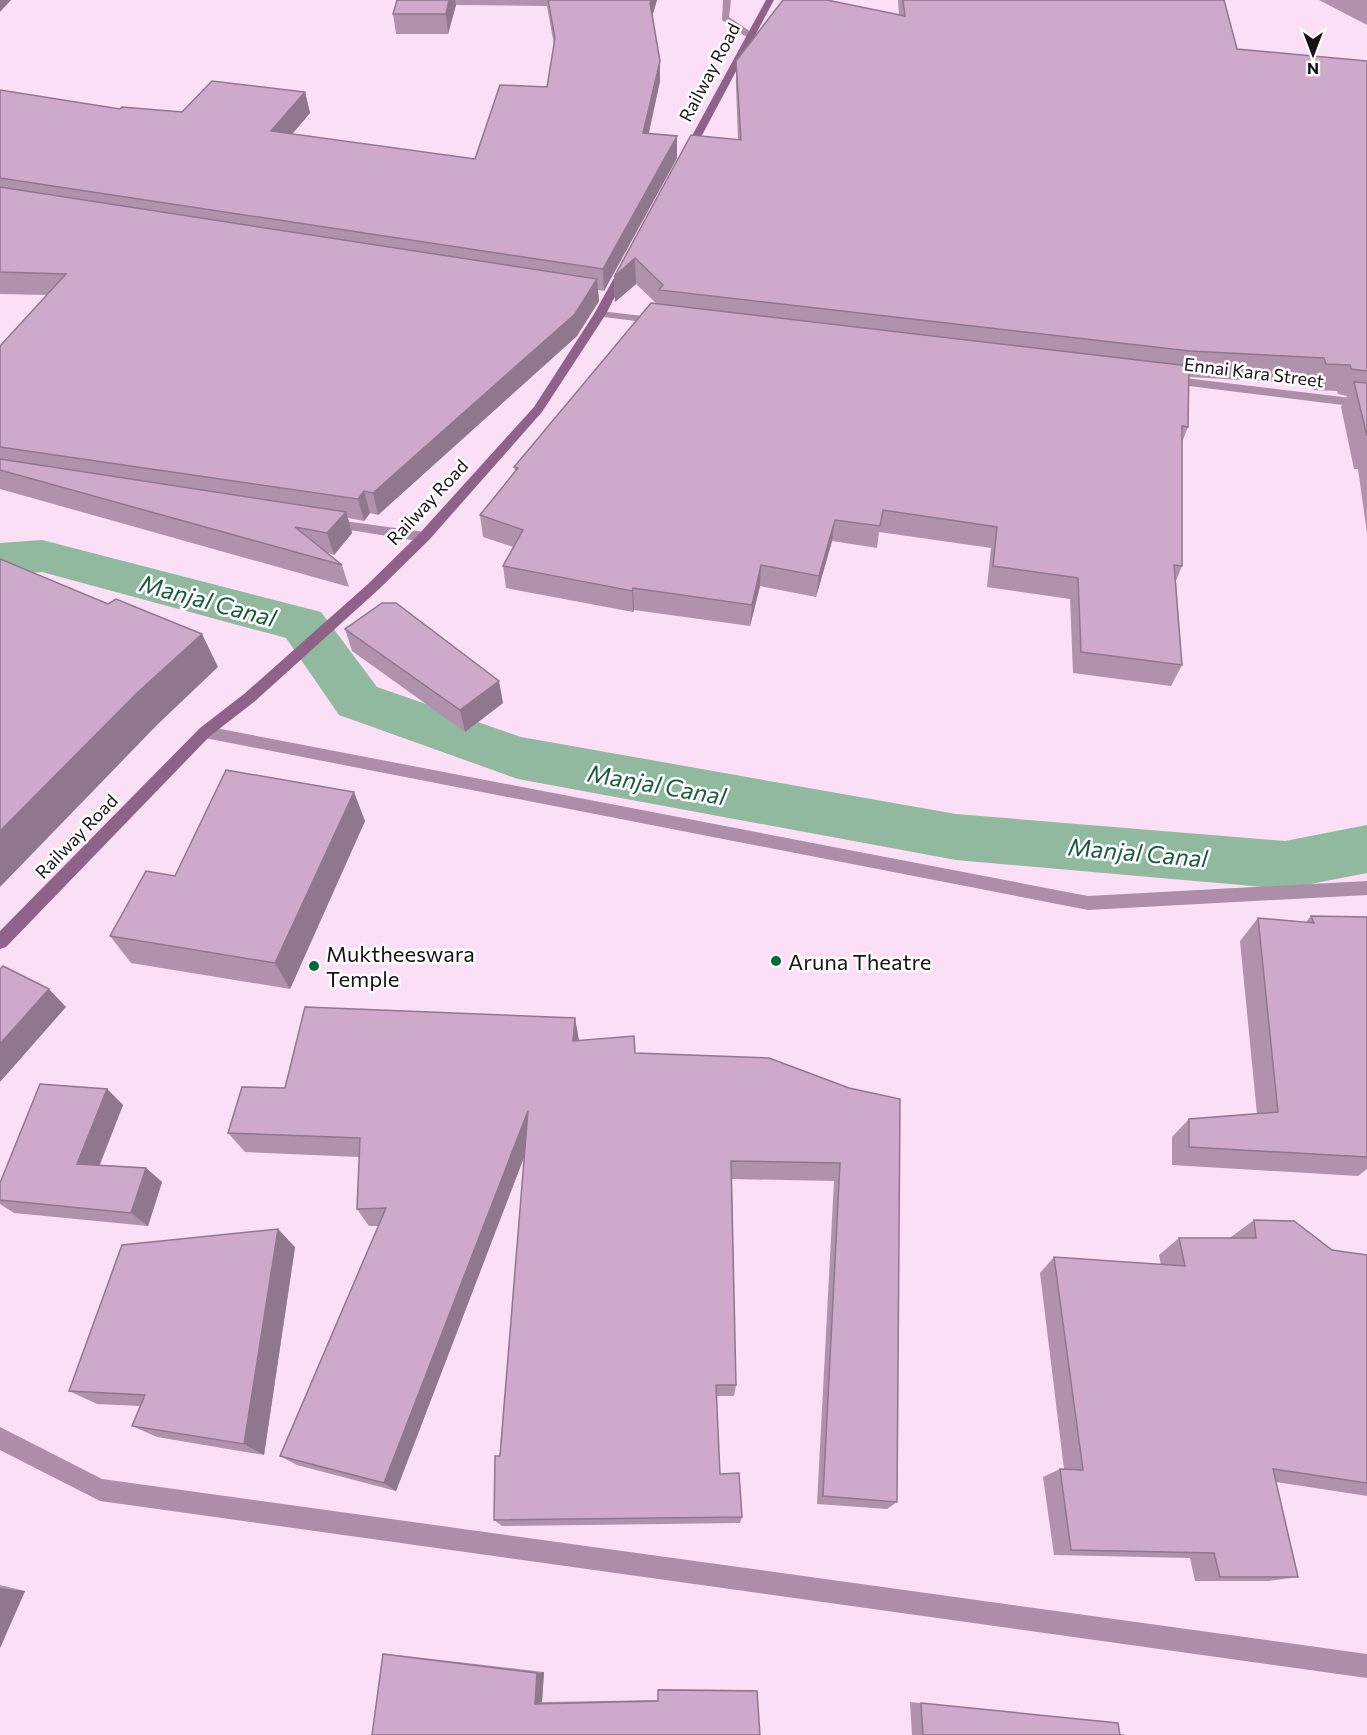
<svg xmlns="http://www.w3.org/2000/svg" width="1367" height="1735" font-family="Commissioner,sans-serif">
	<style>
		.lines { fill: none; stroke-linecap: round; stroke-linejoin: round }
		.canal { fill: #90b99f; fill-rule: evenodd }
		.minor { fill: #ad8ea9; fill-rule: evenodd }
		.secondary { fill: #8f6289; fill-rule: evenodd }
		.wall { fill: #b092ad }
		.shaded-wall { fill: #90778d }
		.building { fill: #cdaac9; stroke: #90778d; stroke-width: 1.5 }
		.poi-dot { fill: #06683d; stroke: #fff; stroke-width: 2 }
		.labels { text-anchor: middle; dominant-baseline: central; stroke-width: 5; stroke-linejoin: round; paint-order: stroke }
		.far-street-label { font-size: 18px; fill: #180f17; stroke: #fff }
		.poi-label { font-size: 22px; fill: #180f17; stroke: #fff; text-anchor: start }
		.water-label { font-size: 24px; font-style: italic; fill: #1a5c3a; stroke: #fff }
	</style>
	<rect width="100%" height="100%" fill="#fadff6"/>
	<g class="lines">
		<!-- canal -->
		<polygon class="canal" points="42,540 321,612 377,687 521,737 956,814 1285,841 1367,825 1367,873 1285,889 956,860 518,779 339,715 286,638 42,572 0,575 0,543"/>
		<!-- minor -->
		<g class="minor">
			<polygon points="723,0 731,0 729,17 754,34 754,38 748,38 722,20"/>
			<polygon points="600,311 660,318 666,321 660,324 596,316 596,312"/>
			<polygon points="1168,376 1367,400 1367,408 1164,383 1162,380"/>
			<polygon points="330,519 424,532 431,537 424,542 325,526 323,523"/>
			<polygon points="205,726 1088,896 1367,881 1367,895 1088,910 205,738 197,732"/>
			<polygon points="0,1427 102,1479 1367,1654 1367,1678 100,1501 0,1450"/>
		</g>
		<!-- secondary -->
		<g class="secondary">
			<polygon points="766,0 774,0 692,154 684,156 682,154"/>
			<polygon points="624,266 629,269 606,314 542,412 429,540 378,590 254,702 210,736 6,947 0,949 0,931 200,728 244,694 368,584 419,534 534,407 594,314 619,269"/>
		</g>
	</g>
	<!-- wall -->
	<g class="wall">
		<polygon points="397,0 657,0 652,17 660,81 649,133 677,158 604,291 598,290 599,301 577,336 378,515 370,513 364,521 348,518 352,533 334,555 328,553 342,565 349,587 0,489 0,346 47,295 0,294 0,90 120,109 182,112 305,92 310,113 292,134 475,159 547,87 554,45 547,6 456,5 448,34 396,34 393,14"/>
		<polygon points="898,0 1224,0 1237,49 1367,61 1367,533 1358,469 1354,469 1341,407 1347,396 1338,394 1337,391 1314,390 1311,384 1189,377 1188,427 1182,442 1182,566 1176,581 1182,665 1171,686 1073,673 1070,599 987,587 991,548 879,532 877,548 832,541 816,597 760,586 750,626 634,610 633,612 506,588 503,566 513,547 483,537 480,515 515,471 514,467 657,304 636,284 615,302 614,277 738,140 736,85 736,61 899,15"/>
		<polygon points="1319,0 1367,0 1367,25"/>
		<polygon points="345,629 503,703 465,732 352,651"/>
		<polygon points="365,821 290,989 131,963 110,936"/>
		<polygon points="1311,916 1367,917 1367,1169 1358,1176 1172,1165 1172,1137 1189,1119 1257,1114 1240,941 1258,918 1306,922"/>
		<polygon points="579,1041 635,1053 849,1088 897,1502 887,1509 817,1504 834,1181 732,1179 736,1385 734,1396 716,1396 720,1474 742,1517 740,1523 502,1526 494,1520 525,1155 396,1491 297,1465 280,1456 379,1226 369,1226 357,1209 359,1157 245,1152 228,1133 285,1088"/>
		<polygon points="107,1089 123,1105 100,1165 146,1168 162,1182 148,1226 14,1213 0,1204 0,1183"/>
		<polygon points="1254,1220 1332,1250 1367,1255 1367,1496 1276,1482 1298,1577 1269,1581 1195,1581 1190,1558 1054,1555 1043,1477 1060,1469 1064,1469 1040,1273 1054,1257 1161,1265 1159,1255 1179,1238 1231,1238 1231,1237"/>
		<polygon points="295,1247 264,1455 157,1437 132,1426 140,1406 97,1404 69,1391"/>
		<polygon points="0,1585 25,1591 0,1648"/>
		<polygon points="383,1654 397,1655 544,1672 542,1702 658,1700 658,1690 659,1689 753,1690 757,1691 372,1735"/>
		<polygon points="910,1702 1118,1723 1120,1734 1127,1735 912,1735"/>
	</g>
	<!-- shaded-wall -->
	<g class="shaded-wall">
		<polygon points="0,0 11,0 0,12"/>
		<polygon points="449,0 455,0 456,5 448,34 446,14"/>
		<polygon points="651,0 657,0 650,23 650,3"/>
		<polygon points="660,61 660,81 644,154 643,133"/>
		<polygon points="305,92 310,113 277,152 271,131"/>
		<polygon points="677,136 677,158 604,291 603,269"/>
		<polygon points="635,258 636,284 615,302 614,277"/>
		<polygon points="597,279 599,301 577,336 378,515 373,493"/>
		<polygon points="364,491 370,513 364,521 358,499"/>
		<polygon points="346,512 352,533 334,555 327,533"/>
		<polygon points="835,520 832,541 816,597 819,576"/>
		<polygon points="761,565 760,586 750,626 752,605"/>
		<polygon points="633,588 634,610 633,612 632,591"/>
		<polygon points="202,634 218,667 157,725 0,887 0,831 138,692"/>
		<polygon points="499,681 503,703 465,732 460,710"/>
		<polygon points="354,792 365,821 290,989 275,963"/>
		<polygon points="49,989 66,1007 0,1082 0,1044"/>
		<polygon points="575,1018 579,1040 577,1063 573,1041"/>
		<polygon points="107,1089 123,1105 94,1178 77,1164"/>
		<polygon points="528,1111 534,1131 396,1491 384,1483"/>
		<polygon points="146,1168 162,1182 148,1226 131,1213"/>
		<polygon points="278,1229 295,1247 264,1455 244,1444"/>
		<polygon points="0,1588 25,1591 0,1648"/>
		<polygon points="544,1672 542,1702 535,1704 537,1673"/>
	</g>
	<!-- building -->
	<g class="building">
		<polygon points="397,0 449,0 446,14 393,14"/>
		<polygon points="548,0 651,0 650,3 660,61 643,133 677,136 603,269 0,178 0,90 120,109 122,107 182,112 212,81 305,92 271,131 475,159 500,85 547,87 555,38"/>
		<polygon points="783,0 827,0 905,16 903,0 1224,0 1237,49 1367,61 1367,371 1351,369 1350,365 1326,364 1324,358 1190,351 659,290 663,285 635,258 614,277 691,135 741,140 736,61"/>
		<polygon points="0,187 597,279 575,314 373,493 364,491 358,499 0,447 0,346 66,274 0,272"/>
		<polygon points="651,303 1189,366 1188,427 1182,426 1182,566 1174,565 1182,665 1081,652 1078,578 993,566 997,527 883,510 880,526 835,520 819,576 761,565 752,605 633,588 632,591 503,566 523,530 480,515 518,468 514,467"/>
		<polygon points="1354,382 1367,383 1367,436"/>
		<polygon points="0,459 346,512 327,533 295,527 342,565 0,470"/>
		<polygon points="0,559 108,604 116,599 202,634 138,692 0,831"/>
		<polygon points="382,603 396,603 499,681 460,710 345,629"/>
		<polygon points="226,770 354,792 275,963 110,936 146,871 175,876"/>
		<polygon points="1311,916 1367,917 1367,1157 1189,1147 1189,1119 1278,1112 1258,918 1314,923"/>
		<polygon points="3,966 49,989 0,1044 0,969"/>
		<polygon points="305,1007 575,1018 573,1041 634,1036 635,1053 769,1058 849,1088 900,1099 897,1502 823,1496 840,1163 731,1161 736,1385 716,1385 720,1474 739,1473 742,1517 494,1520 495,1456 500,1456 528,1111 384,1483 280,1456 386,1208 357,1209 360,1138 228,1133 242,1087 285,1088"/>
		<polygon points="40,1084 107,1089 77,1164 146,1168 131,1213 0,1200 0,1183"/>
		<polygon points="1254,1220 1294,1221 1332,1250 1367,1255 1367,1483 1273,1469 1298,1577 1220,1577 1214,1553 1071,1550 1060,1469 1083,1470 1054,1257 1185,1266 1179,1238 1256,1238"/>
		<polygon points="278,1229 244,1444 132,1426 145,1395 69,1391 122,1245"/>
		<polygon points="383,1654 537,1673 535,1704 658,1701 658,1690 757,1691 760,1735 372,1735"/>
		<polygon points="921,1703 1118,1723 1120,1735 923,1735"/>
	</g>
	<!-- markers -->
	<g class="poi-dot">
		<circle cx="776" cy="961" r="6"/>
		<circle cx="314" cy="966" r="6"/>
	</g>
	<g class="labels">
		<!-- far-street labels -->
		<g class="far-street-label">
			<text transform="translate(709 72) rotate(-62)">Railway Road</text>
			<text transform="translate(1254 372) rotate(7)">Ennai Kara Street</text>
			<text transform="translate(427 502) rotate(-47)">Railway Road</text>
			<text transform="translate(76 836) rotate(-46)">Railway Road</text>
		</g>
		<!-- poi labels -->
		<g class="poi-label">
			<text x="326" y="953">Muktheeswara<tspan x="326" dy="25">Temple</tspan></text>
			<text x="788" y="961">Aruna Theatre</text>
		</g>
		<!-- water labels -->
		<g class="water-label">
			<text transform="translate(208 600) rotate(15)">Manjal Canal</text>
			<text transform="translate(657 784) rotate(10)">Manjal Canal</text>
			<text transform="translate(1138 852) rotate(5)">Manjal Canal</text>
		</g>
	</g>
	<!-- north arrow -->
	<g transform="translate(1313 54) rotate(180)" stroke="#ffffff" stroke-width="4.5" paint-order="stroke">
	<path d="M0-4.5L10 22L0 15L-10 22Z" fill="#180f17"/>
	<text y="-9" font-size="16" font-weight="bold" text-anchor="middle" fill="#180f17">N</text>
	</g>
</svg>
